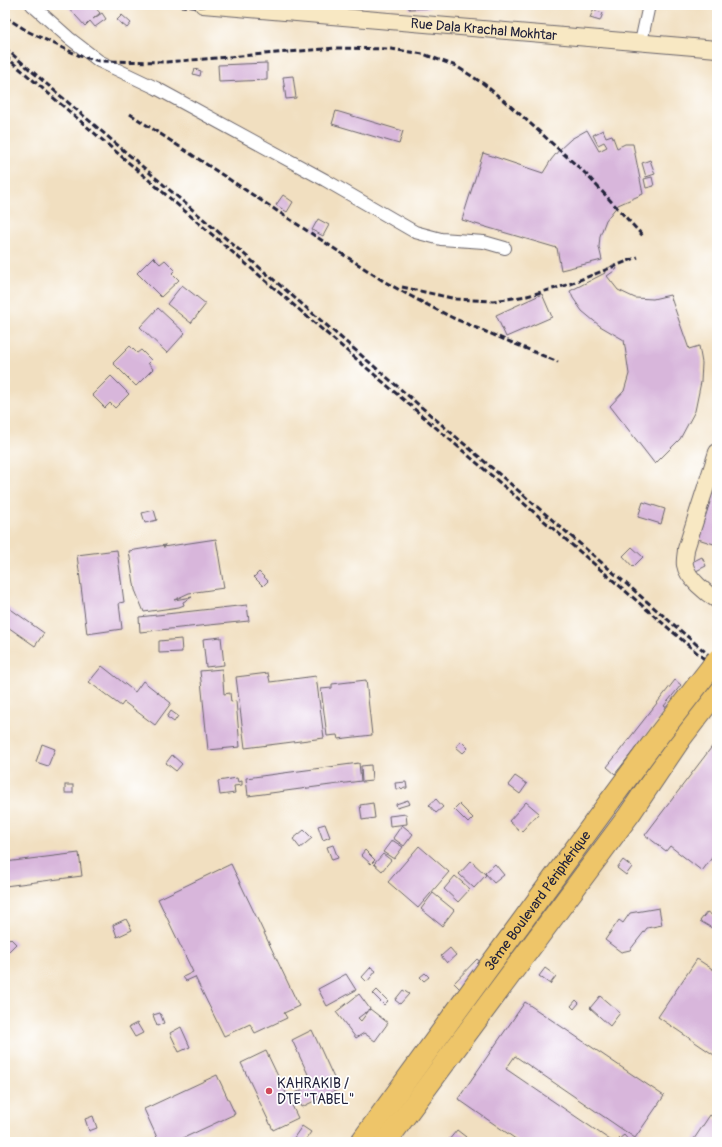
<svg xmlns="http://www.w3.org/2000/svg" width="722" height="1147" font-family="Pangolin,sans-serif">
	<style>
		.building { fill: #d8b6db }
		.lines { fill: none; stroke-linecap: round; stroke-linejoin: round }
		.street-casing { stroke: #6a646a; stroke-width: 14 }
		.secondary-casing { stroke: #6a646a; stroke-width: 18 }
		.highway-casing { stroke: #6a646a; stroke-width: 23 }
		.street { stroke: #fff; stroke-width: 12 }
		.secondary { stroke: #f8e8c3; stroke-width: 16 }
		.highway { stroke: #eec569; stroke-width: 21 }
		.rail { stroke: #22223b; stroke-width: 3; stroke-dasharray: 6 3; stroke-linecap: butt }
		.highway-bridge-casing { stroke: #6a646a; stroke-width: 23; stroke-linecap: butt }
		.highway-bridge { stroke: #eec569; stroke-width: 21 }
		.poi-dot { fill: #d1495b; stroke: #fff; stroke-width: 1.5 }
		.labels { text-anchor: middle; dominant-baseline: central; stroke-width: 3.5; stroke-linejoin: round; paint-order: stroke }
		.street-label { font-size: 14px; fill: #22223b; stroke: #fff }
		.poi-label { font-size: 14px; fill: #22223b; stroke: #fff; text-anchor: start }
	</style>
	<rect width="100%" height="100%" fill="#fff"/>
	<filter id="ink" filterUnits="userSpaceOnUse"><feTurbulence type="fractalNoise" baseFrequency=".025" numOctaves="2"/><feDisplacementMap in="SourceGraphic" scale="8" xChannelSelector="R" yChannelSelector="G"/><feConvolveMatrix kernelMatrix="1 2 1 2 8 2 1 2 1" color-interpolation-filters="sRGB"/></filter>
	<filter id="wash" filterUnits="userSpaceOnUse"><feTurbulence type="fractalNoise" baseFrequency=".012" numOctaves="4" result="noise"/><feDisplacementMap in="SourceGraphic" scale="16" xChannelSelector="R" yChannelSelector="G"/><feGaussianBlur stdDeviation="0.9" result="paint"/><feColorMatrix in="noise" values="0 0 0 0 0 0 0 0 0 0 0 0 0 0 0 0 0 1.4 0 .05"/><feComposite in="paint" operator="in"/></filter>
	<g filter="url(#wash)">
		<rect width="100%" height="100%" fill="#f1dfc0"/>
		<g id="blocks">
			<!-- building -->
			<g class="building">
				<polygon points="66,5 93,5 100,13 93,19 102,13 106,19 95,27 90,21 85,26"/>
				<polygon points="409,5 430,5 431,8 409,9"/>
				<polygon points="530,5 539,5 539,7 530,6"/>
				<polygon points="593,10 603,13 600,21 590,18"/>
				<polygon points="122,15 131,23 127,28 117,20"/>
				<polygon points="267,63 267,80 219,82 218,65"/>
				<polygon points="195,69 201,71 200,76 193,74"/>
				<polygon points="293,76 296,98 286,99 283,77"/>
				<polygon points="336,111 403,131 399,144 332,124"/>
				<polygon points="587,130 599,151 607,147 604,142 598,145 593,135 603,130 606,137 612,135 617,148 625,144 633,144 643,194 618,205 606,220 600,236 599,247 602,260 561,270 557,248 462,220 483,153 543,173 551,160 559,150 571,139"/>
				<polygon points="650,160 655,174 646,177 642,163"/>
				<polygon points="652,177 654,186 646,188 644,179"/>
				<polygon points="283,195 293,202 287,212 276,205"/>
				<polygon points="318,219 329,225 323,236 312,230"/>
				<polygon points="153,257 160,264 165,260 175,270 172,273 179,280 161,297 137,273"/>
				<polygon points="614,264 617,269 607,276 618,290 635,298 653,299 670,295 689,349 699,346 702,363 701,382 695,411 680,439 655,464 610,406 624,391 629,374 624,340 600,326 582,311 573,298 570,291 605,273 604,271"/>
				<polygon points="182,285 206,304 191,323 167,304"/>
				<polygon points="542,294 552,317 506,337 496,315"/>
				<polygon points="158,308 185,333 167,353 140,327"/>
				<polygon points="130,346 137,353 141,350 151,360 148,363 153,369 136,386 113,363"/>
				<polygon points="111,376 129,394 115,408 110,403 105,408 92,395"/>
				<polygon points="713,491 717,493 717,545 698,539"/>
				<polygon points="643,502 665,509 661,524 638,517"/>
				<polygon points="154,510 157,520 145,523 142,513"/>
				<polygon points="216,539 224,588 189,593 174,600 192,597 183,602 184,605 179,607 144,612 135,590 129,551 166,545 163,547"/>
				<polygon points="632,547 643,557 633,567 623,556"/>
				<polygon points="117,550 124,602 119,603 122,629 87,634 77,555"/>
				<polygon points="702,557 706,566 696,571 692,562"/>
				<polygon points="259,572 268,581 263,586 254,577"/>
				<polygon points="5,605 44,633 35,646 5,625"/>
				<polygon points="247,605 249,621 140,632 139,617"/>
				<polygon points="221,637 224,665 206,667 203,639"/>
				<polygon points="181,639 182,652 159,653 159,641"/>
				<polygon points="102,666 135,692 143,681 171,703 155,725 124,702 121,706 89,682"/>
				<polygon points="222,669 224,694 230,693 231,702 236,701 240,747 208,750 200,671"/>
				<polygon points="268,673 270,682 316,676 324,738 245,748 236,677"/>
				<polygon points="366,680 372,735 338,739 337,735 327,736 321,689 332,688 332,684"/>
				<polygon points="675,680 681,685 664,706 667,708 615,774 607,767"/>
				<polygon points="171,711 178,716 174,722 167,717"/>
				<polygon points="461,741 468,748 463,753 456,747"/>
				<polygon points="42,744 55,749 48,766 36,762"/>
				<polygon points="714,744 717,747 717,851 702,871 670,846 666,851 645,835"/>
				<polygon points="172,755 182,764 176,771 166,763"/>
				<polygon points="359,763 361,781 248,796 246,778"/>
				<polygon points="371,765 372,781 362,782 361,766"/>
				<polygon points="515,776 527,784 520,794 508,785"/>
				<polygon points="237,778 238,782 242,781 242,785 234,786 235,793 220,795 218,781"/>
				<polygon points="406,782 407,788 396,789 395,783"/>
				<rect x="65" y="785" width="8" height="8"/>
				<polygon points="436,799 443,807 436,813 429,805"/>
				<polygon points="408,800 410,804 397,808 396,804"/>
				<polygon points="526,802 539,813 521,832 509,821"/>
				<polygon points="373,803 375,818 362,820 360,805"/>
				<polygon points="459,804 473,818 468,823 454,809"/>
				<polygon points="406,814 407,824 390,826 389,816"/>
				<polygon points="325,824 330,837 323,840 318,826"/>
				<polygon points="402,825 413,834 404,846 393,838"/>
				<polygon points="304,830 312,838 300,848 293,839"/>
				<polygon points="392,840 403,847 394,859 383,852"/>
				<polygon points="333,845 338,858 332,860 327,847"/>
				<polygon points="419,846 449,872 418,908 388,882"/>
				<polygon points="365,850 375,860 371,864 361,855"/>
				<polygon points="79,853 82,876 5,886 5,862"/>
				<polygon points="383,854 391,860 382,871 374,864"/>
				<polygon points="623,860 632,867 626,875 617,868"/>
				<polygon points="471,861 486,875 474,888 459,874"/>
				<polygon points="231,864 299,1006 284,1013 287,1018 255,1033 250,1024 224,1036 195,977 186,981 183,977 193,972 158,899"/>
				<polygon points="495,864 504,875 494,883 485,873"/>
				<polygon points="455,876 470,889 458,902 444,889"/>
				<polygon points="433,893 454,910 442,926 421,909"/>
				<polygon points="659,908 662,925 647,928 630,950 621,952 605,940 619,920 623,923 630,913"/>
				<polygon points="707,912 717,918 717,931 700,921"/>
				<polygon points="126,919 132,930 117,937 113,925"/>
				<polygon points="10,938 16,944 5,955 5,942"/>
				<polygon points="450,948 456,955 447,963 441,956"/>
				<polygon points="477,959 485,966 462,991 454,983"/>
				<polygon points="697,959 717,972 717,1057 658,1017"/>
				<polygon points="371,967 376,971 367,982 362,977"/>
				<polygon points="545,968 556,976 550,984 539,976"/>
				<polygon points="425,973 429,977 424,981 420,977"/>
				<polygon points="346,974 356,990 327,1006 318,989"/>
				<polygon points="377,990 388,1001 384,1005 373,994"/>
				<polygon points="403,990 409,994 400,1004 395,1000"/>
				<polygon points="359,994 370,1009 358,1018 361,1021 370,1009 388,1023 375,1041 364,1033 356,1038 336,1012"/>
				<polygon points="600,996 620,1013 610,1026 590,1008"/>
				<polygon points="576,1000 579,1003 574,1009 571,1006"/>
				<polygon points="525,1002 664,1096 635,1138 515,1056 506,1069 613,1142 520,1142 458,1099"/>
				<polygon points="160,1013 164,1023 157,1026 153,1015"/>
				<polygon points="137,1023 143,1033 135,1037 129,1027"/>
				<polygon points="181,1027 190,1047 179,1052 170,1033"/>
				<polygon points="312,1030 339,1089 302,1107 295,1093 313,1085 292,1040"/>
				<polygon points="266,1051 298,1118 273,1130 241,1063"/>
				<polygon points="217,1075 235,1114 175,1142 159,1142 144,1109"/>
				<polygon points="710,1115 717,1120 717,1142 692,1142"/>
				<polygon points="93,1116 97,1128 89,1131 85,1119"/>
				<polygon points="302,1126 311,1132 304,1142 291,1142"/>
				<polygon points="457,1130 466,1137 463,1142 449,1142 448,1141"/>
				<polygon points="624,1135 630,1142 621,1142 619,1139"/>
			</g>
		</g>
	</g>
	<g filter="url(#ink)">
		<use href="#blocks" fill-opacity="0" stroke="#6a646a" stroke-width="1"/>
		<g class="lines">
			<defs>
				<g id="street">
					<polyline points="32,5 69,38 99,61 156,88 325,180 415,232 441,239 484,242 505,248"/>
					<polyline points="641,42 649,5"/>
				</g>
				<g id="secondary">
					<path id="s1" d="M203,5L717,49"/>
					<path d="M717,452L686,549C686,554 684,560 685,565C687,578 707,594 717,600"/>
				</g>
				<g id="highway">
					<path id="s2" d="M361,1142L610,801"/>
					<polyline points="386,1142 629,815 681,738 717,691"/>
				</g>
			</defs>
			<!-- street casing -->
			<use href="#street" class="street-casing"/>
			<!-- secondary casing -->
			<use href="#secondary" class="secondary-casing"/>
			<!-- highway casing -->
			<use href="#highway" class="highway-casing"/>
			<!-- street -->
			<use href="#street" class="street"/>
			<!-- secondary -->
			<use href="#secondary" class="secondary"/>
			<!-- highway -->
			<use href="#highway" class="highway"/>
			<!-- rail -->
			<g class="rail">
				<polyline points="172,5 194,7 212,5"/>
				<polyline points="5,17 29,32 80,56 99,61 167,62 336,48 391,49 423,54 456,66 484,84 522,116 586,174 643,236"/>
				<polyline points="5,48 717,662"/>
				<polyline points="5,56 717,670"/>
				<polyline points="130,114 385,282 416,299 453,318 558,362"/>
				<polyline points="402,287 456,299 493,301 527,296 567,285 638,257"/>
			</g>
			<defs>
				<polyline id="highway-bridge" points="610,801 658,736 717,660"/>
			</defs>
			<!-- highway-bridge casing -->
			<use href="#highway-bridge" class="highway-bridge-casing"/>
			<!-- highway-bridge -->
			<use href="#highway-bridge" class="highway-bridge"/>
		</g>
	</g>
	<!-- markers -->
	<circle class="poi-dot" cx="269" cy="1091" r="4"/>
	<g class="labels">
		<!-- street labels -->
		<g class="street-label">
			<text stroke="none"><textPath href="#s1" startOffset="282">Rue Dala Krachal Mokhtar</textPath></text>
			<text stroke="none"><textPath href="#s2" startOffset="299">3ème Boulevard Périphérique</textPath></text>
		</g>
		<!-- poi labels -->
		<g class="poi-label">
			<text x="277" y="1083">KAHRAKIB /<tspan x="277" dy="16">DTE "TABEL"</tspan></text>
		</g>
	</g>
	<!-- margin -->
	<rect width="722" height="1147" fill="none" stroke="#fff" stroke-width="20"/>
</svg>
